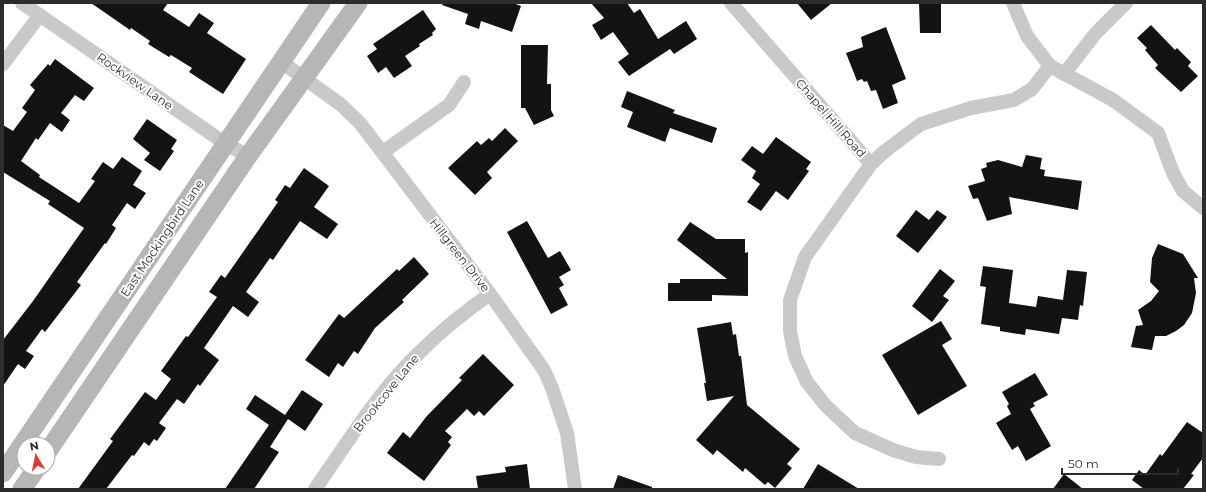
<svg xmlns="http://www.w3.org/2000/svg" width="1206" height="492" font-family="Montserrat,sans-serif">
	<style>
		.building { fill: #131313 }
		.lines { fill: none; stroke-linecap: round; stroke-linejoin: round }
		.minor { stroke: #c9c9c9; stroke-width: 14 }
		.secondary { stroke: #b6b6b6; stroke-width: 19 }
		.labels { text-anchor: middle; dominant-baseline: central; stroke-width: 4; stroke-linejoin: round; paint-order: stroke }
		.street-label { font-size: 12px; fill: #2c2c2c; stroke: #fff }
	</style>
	<rect width="100%" height="100%" fill="#fff"/>
	<!-- building -->
	<g class="building">
		<polygon points="91,3 168,3 163,10 189,27 199,13 214,23 207,33 246,59 223,94 189,72 192,68 171,55 169,57 148,44 150,41 131,28 130,30"/>
		<polygon points="443,3 513,3 521,6 512,32 481,21 479,29 465,24 468,14 442,5"/>
		<polygon points="591,3 627,3 634,13 640,9 658,39 686,21 697,39 674,54 670,49 629,76 618,62 629,54 613,32 601,40 592,25 604,18"/>
		<polygon points="797,3 832,3 811,20"/>
		<polygon points="919,3 941,3 941,33 920,33"/>
		<polygon points="423,10 436,29 432,33 433,35 419,44 420,46 405,56 412,66 394,78 386,67 378,73 367,56 377,49 373,44"/>
		<polygon points="1151,25 1175,50 1177,48 1191,62 1188,66 1198,76 1181,92 1155,68 1158,65 1145,50 1147,48 1137,38"/>
		<polygon points="886,27 906,79 892,85 898,103 883,109 876,90 871,91 867,81 864,82 862,79 857,81 846,53 863,47 861,37"/>
		<polygon points="521,45 548,45 547,84 551,84 551,110 554,116 534,125 525,108 521,108"/>
		<polygon points="55,59 94,88 84,101 75,95 61,113 70,120 62,132 50,123 38,140 36,138 21,161 40,175 39,177 79,203 95,181 91,179 103,162 113,169 122,157 142,171 133,185 146,193 135,209 127,203 112,225 116,228 106,244 105,243 77,282 81,285 45,332 42,329 26,351 34,356 25,369 18,364 3,386 3,340 33,301 84,228 48,204 50,201 3,172 3,125 13,131 27,112 22,108 35,90 30,85 48,64 50,66"/>
		<polygon points="627,91 675,110 673,113 717,128 712,143 670,128 665,142 627,127 633,112 621,107"/>
		<polygon points="147,119 177,140 171,149 174,151 160,171 144,160 150,153 133,139"/>
		<polygon points="505,128 518,141 487,172 492,178 475,195 448,168 477,141 481,145 489,138 492,141"/>
		<polygon points="776,137 811,162 806,169 809,171 788,200 776,191 761,211 747,202 760,184 752,178 756,171 741,160 752,146 763,154"/>
		<polygon points="1026,155 1042,158 1040,169 1045,170 1044,176 1082,181 1078,210 1009,197 1012,214 987,221 978,198 973,199 968,186 985,181 981,169 987,167 986,163 998,160 1022,167"/>
		<polygon points="304,168 329,186 314,207 338,224 327,239 300,221 273,260 270,258 246,292 259,302 248,317 233,306 204,348 219,360 200,386 198,384 184,404 177,399 159,423 166,428 157,441 154,439 149,446 144,442 134,456 132,455 106,489 78,489 113,441 110,439 145,392 156,400 171,379 161,371 186,336 188,337 217,297 209,292 221,275 225,278 278,202 275,200 285,185 290,188"/>
		<polygon points="916,210 929,220 937,210 947,217 918,253 896,236"/>
		<polygon points="527,221 548,258 560,251 571,270 559,277 564,285 559,288 568,305 551,314 507,232"/>
		<polygon points="690,222 716,239 745,239 745,253 748,252 748,296 712,295 712,301 668,301 668,283 680,283 680,279 727,279 677,240"/>
		<polygon points="1158,244 1183,254 1198,278 1194,278 1196,293 1192,313 1184,325 1176,331 1166,336 1155,336 1152,350 1131,347 1136,326 1143,325 1138,310 1151,301 1159,291 1150,282 1152,258"/>
		<polygon points="414,257 429,274 402,300 404,302 375,328 358,354 354,351 343,367 338,363 329,377 305,360 339,314 344,318 397,269 399,271"/>
		<polygon points="983,266 1013,270 1009,303 1036,307 1038,296 1063,300 1067,270 1087,272 1083,306 1080,305 1078,320 1062,318 1059,334 1026,329 1025,335 1000,331 1000,327 981,324 986,287 980,286"/>
		<polygon points="940,269 955,281 943,296 949,300 932,322 912,306"/>
		<polygon points="941,321 952,339 942,345 967,386 918,415 882,355"/>
		<polygon points="731,322 733,335 736,334 739,356 741,356 747,405 800,449 787,464 792,468 775,488 768,482 765,485 745,468 743,472 717,450 713,455 696,440 734,396 707,401 704,383 706,383 697,328"/>
		<polygon points="483,354 514,385 484,416 479,411 474,416 467,409 445,431 452,437 448,442 451,445 424,481 387,453 403,432 410,438 426,417 462,380 459,378"/>
		<polygon points="1035,373 1048,395 1033,403 1035,406 1030,409 1051,446 1026,461 1018,446 1012,450 996,423 1011,414 1007,406 1009,404 1002,392"/>
		<polygon points="302,390 323,404 305,431 288,419 270,447 279,452 254,489 225,489 269,425 246,409 255,395 285,415"/>
		<polygon points="1187,422 1203,433 1203,458 1191,474 1194,475 1183,489 1144,489 1132,480 1139,470 1145,475 1160,454 1162,456"/>
		<polygon points="527,464 530,489 478,489 476,476 506,472 505,467"/>
		<polygon points="818,464 859,489 803,489"/>
		<polygon points="1064,474 1083,489 1053,489"/>
		<polygon points="618,475 652,487 652,489 613,489"/>
	</g>
	<g class="lines">
		<!-- minor -->
		<g class="minor">
			<polyline points="22,3 226,144 248,156"/>
			<polyline points="731,3 871,164"/>
			<polyline points="1013,3 1027,36 1050,66 1113,100 1158,133 1173,173 1183,191 1203,208"/>
			<polyline points="280,61 340,104 360,123 490,294 544,370 552,388 567,433 575,489"/>
			<polyline points="3,64 40,15"/>
			<polyline points="1064,74 1095,34 1126,3"/>
			<polyline points="383,152 449,105 464,82"/>
			<polyline points="939,459 916,457 893,450 855,433 826,406 807,382 795,356 790,331 790,300 805,257 871,164 885,151 921,124 971,108 1014,100 1032,89 1050,66"/>
			<path d="M315,489C348,442 379,390 422,350C443,329 466,311 490,294"/>
		</g>
		<!-- secondary -->
		<g class="secondary">
			<polyline points="48,451 248,156 358,3"/>
			<polyline points="3,473 321,3"/>
			<polyline points="22,489 37,468"/>
		</g>
	</g>
	<g class="labels">
		<!-- street labels -->
		<g class="street-label">
			<text transform="translate(135 81) rotate(35)">Rockview Lane</text>
			<text transform="translate(831 118) rotate(49)">Chapel Hill Road</text>
			<text transform="translate(162 238) rotate(-56)">East Mockingbird Lane</text>
			<text transform="translate(460 255) rotate(52)">Hillgreen Drive</text>
			<text transform="translate(386 393) rotate(-51)">Brookcove Lane</text>
		</g>
	</g>
	<!-- border -->
	<rect width="1206" height="492" fill="none" stroke="#2c2c2c" stroke-width="8"/>
	<!-- north arrow -->
	<g transform="translate(36 456) rotate(350)"><circle r="19" fill="#ffffff" stroke="#ababab"/>
	<path d="M0-3L7 15L0 10L-7 15Z" fill="#d53e3b"/>
	<text y="-6" font-size="11" font-weight="bold" text-anchor="middle" fill="#2c2c2c">N</text>
	</g>
	<!-- scale -->
	<path d="M1062 468v6h116v-6" fill="none" stroke="#2c2c2c" stroke-width="2"/>
	<text x="1068" y="468" font-size="12" fill="#2c2c2c" stroke="#ffffff" stroke-width="3" paint-order="stroke">50 m</text>
</svg>
